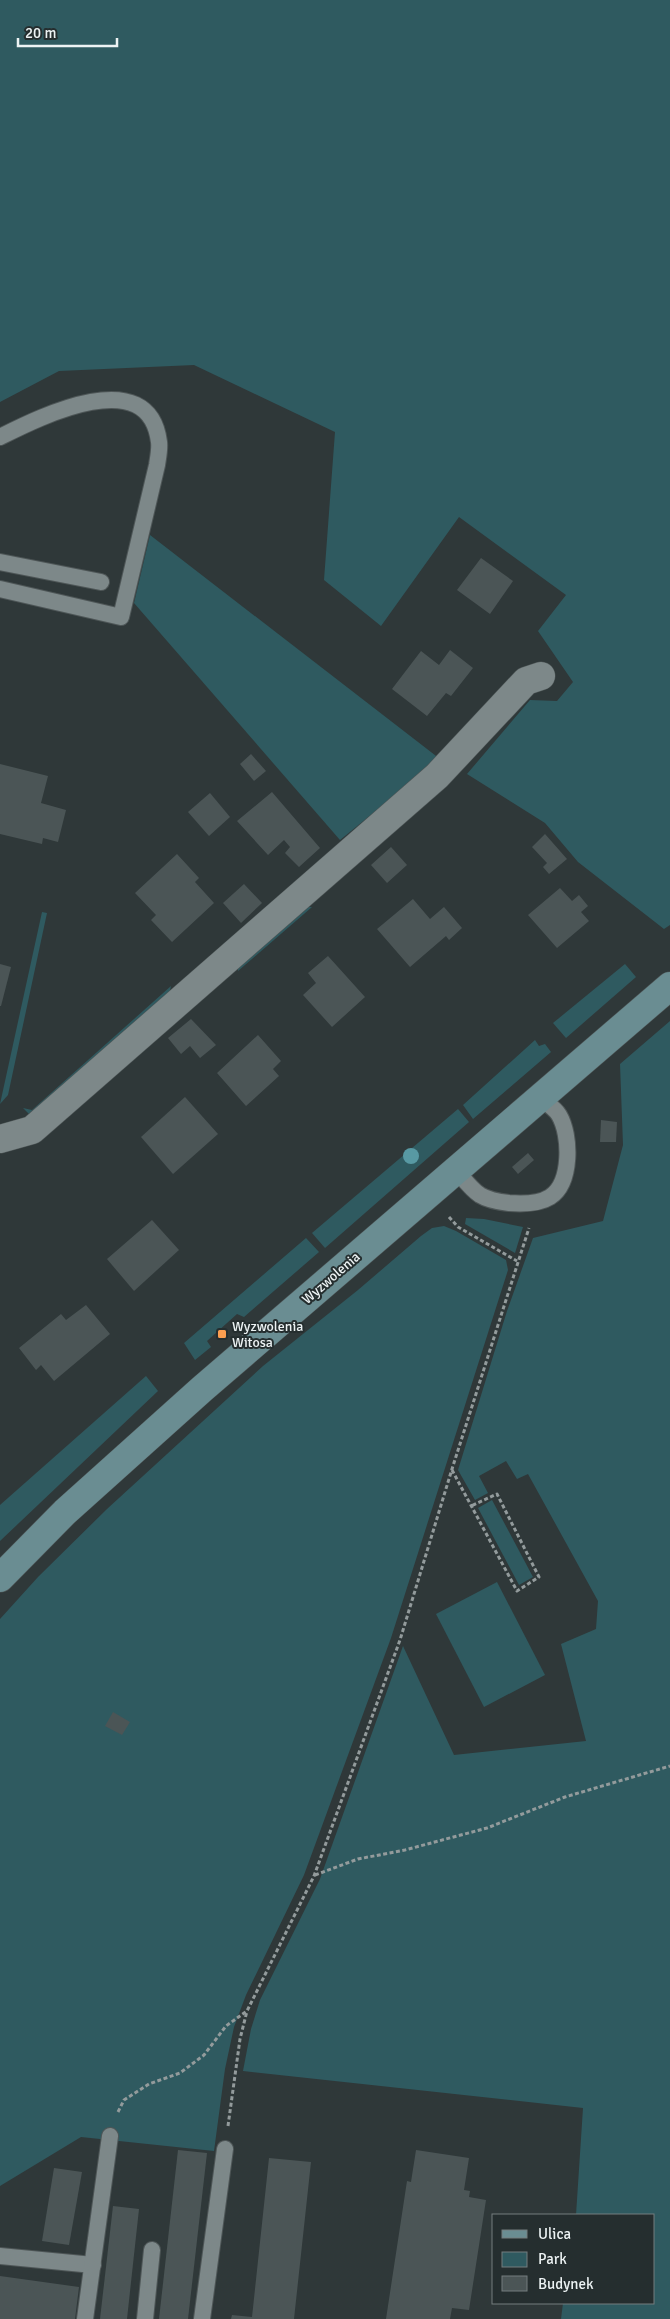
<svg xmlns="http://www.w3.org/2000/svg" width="670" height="2319" font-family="Signika,sans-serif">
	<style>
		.green { fill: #2f5a60 }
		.building { fill: #4b5556 }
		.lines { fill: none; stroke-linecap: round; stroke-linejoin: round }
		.lane-casing { stroke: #4e5657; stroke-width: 18 }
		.street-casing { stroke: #4e5657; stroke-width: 29 }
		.secondary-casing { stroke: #4e5657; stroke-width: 29 }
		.path { stroke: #939b9c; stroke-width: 3; stroke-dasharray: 4 2.5; stroke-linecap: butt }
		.lane { stroke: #7d8889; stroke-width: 16 }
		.street { stroke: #7d8889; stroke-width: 28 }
		.secondary { stroke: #6a8d92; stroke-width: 28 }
		.tree { fill: #5899a3 }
		.poi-dot { fill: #fb9e50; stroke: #252e2f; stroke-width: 2 }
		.labels { text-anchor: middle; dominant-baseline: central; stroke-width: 4; stroke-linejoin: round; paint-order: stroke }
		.street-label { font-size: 14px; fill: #edf3f4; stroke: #252e2f }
		.poi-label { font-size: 14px; fill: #edf3f4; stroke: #252e2f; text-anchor: start }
	</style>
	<rect width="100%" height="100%" fill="#2f3839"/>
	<!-- green -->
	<g class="green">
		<polygon points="0,0 670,0 670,925 664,929 578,862 545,823 467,774 530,700 557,701 573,682 538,631 566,595 459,517 381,626 324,580 335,432 194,365 59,371 0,402"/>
		<polygon points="150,535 440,759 340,840 134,603"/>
		<polygon points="305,907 312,907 238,971 238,965"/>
		<polygon points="42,912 47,913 8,1095 0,1104"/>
		<polygon points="625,964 636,977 566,1038 553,1023"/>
		<polygon points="171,986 168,1000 31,1116 23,1108 32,1110"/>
		<polygon points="670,1021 670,2319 561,2319 563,2303 654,2303 654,2215 576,2215 583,2108 243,2071 251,2029 260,2000 320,1879 403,1646 454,1755 586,1741 561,1644 596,1629 598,1601 528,1474 517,1479 506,1461 479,1476 488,1493 475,1500 458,1470 507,1311 533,1238 603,1221 623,1145 620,1064"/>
		<polygon points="535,1040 539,1046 545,1044 551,1052 473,1119 463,1105"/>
		<polygon points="458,1109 469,1122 325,1248 312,1233"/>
		<polygon points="466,1218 484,1219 523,1227 515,1253 465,1224"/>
		<polygon points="444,1226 456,1231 506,1260 508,1270 391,1638 304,1875 246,1995 234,2027 225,2069 214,2151 81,2137 0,2186 0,1619 38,1577 107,1509 263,1366 358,1290 421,1236 432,1228"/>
		<polygon points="306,1238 319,1252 244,1317 237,1314 207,1341 211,1347 195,1360 184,1343"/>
		<polygon points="146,1376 158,1391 0,1541 0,1505"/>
		<polygon points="492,1500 533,1577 519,1585 478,1508"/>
		<polygon points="497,1582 545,1675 484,1707 436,1614"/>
	</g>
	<!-- building -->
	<g class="building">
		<polygon points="481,558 513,581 490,614 457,590"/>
		<polygon points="450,650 473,668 451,696 446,693 427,716 392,689 421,651 439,665"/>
		<polygon points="251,754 266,771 254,781 240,764"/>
		<polygon points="0,764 48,776 41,803 66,810 58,842 43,838 42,844 0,834"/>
		<polygon points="272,792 320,848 299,867 285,853 290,847 284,840 268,855 237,821"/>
		<polygon points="210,793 230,817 209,836 188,812"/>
		<polygon points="545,834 567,859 549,874 543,867 547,863 532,847"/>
		<polygon points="391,847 407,865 387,883 371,865"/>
		<polygon points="177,854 199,878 195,882 214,903 172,942 151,920 156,915 135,893"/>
		<polygon points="244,884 262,903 241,923 223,903"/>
		<polygon points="560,888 572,901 579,895 588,906 581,912 589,921 557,948 528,915"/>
		<polygon points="413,899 430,919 444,907 462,928 449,940 446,936 410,967 377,929"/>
		<polygon points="328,956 365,997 332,1027 303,995 316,983 308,973"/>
		<polygon points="0,964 11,967 1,1006 0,1006"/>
		<polygon points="191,1019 216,1045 200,1058 190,1046 181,1054 168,1038"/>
		<polygon points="258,1035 281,1061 273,1069 279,1076 246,1106 217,1073"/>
		<polygon points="185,1097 218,1134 173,1174 141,1137"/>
		<polygon points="601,1120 617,1122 616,1142 600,1142"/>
		<polygon points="528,1153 534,1160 518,1174 512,1167"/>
		<polygon points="152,1220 179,1250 134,1291 107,1259"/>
		<polygon points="86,1305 110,1334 54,1381 41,1365 36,1370 19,1348 61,1314 66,1320"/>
		<polygon points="113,1712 130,1722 122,1735 105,1726"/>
		<polygon points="178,2150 207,2153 188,2319 159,2319"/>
		<polygon points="416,2150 469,2158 464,2190 470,2191 469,2197 486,2200 469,2310 452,2308 450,2319 386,2319 407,2181 411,2182"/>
		<polygon points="269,2158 311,2162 294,2319 231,2319 232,2315 252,2317"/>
		<polygon points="54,2168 82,2172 69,2245 42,2241"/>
		<polygon points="113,2206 139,2209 127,2319 100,2319"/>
		<polygon points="0,2276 79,2287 75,2319 0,2319"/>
	</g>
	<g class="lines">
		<defs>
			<g id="lane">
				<path d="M0,437C40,417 149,362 159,442C160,449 158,458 157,465L121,617L0,589"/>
				<polyline points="0,562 101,582"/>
				<path d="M456,1170C463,1178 471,1189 480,1195C488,1200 500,1202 509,1203C522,1204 539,1204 550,1197C572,1183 571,1135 559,1115C555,1108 545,1102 539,1097"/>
				<polyline points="0,2256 93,2265"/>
				<polyline points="85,2319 110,2136"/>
				<polyline points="145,2319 152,2250"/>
				<polyline points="202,2319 225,2149"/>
			</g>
			<polyline id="street" points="0,1139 32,1130 437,776 526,681 541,676"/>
			<polyline id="secondary" points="0,1578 65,1512 202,1389 670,986"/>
		</defs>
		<!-- lane casing -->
		<use href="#lane" class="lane-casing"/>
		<!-- street casing -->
		<use href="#street" class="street-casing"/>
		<!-- secondary casing -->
		<use href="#secondary" class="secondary-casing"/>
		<!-- path -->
		<g class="path">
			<polyline points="449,1217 458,1227 517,1261"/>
			<polyline points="452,1470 517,1591 539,1577 497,1494 471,1506"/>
			<polyline points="315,1875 358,1859 405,1850 487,1828 565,1797 670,1766"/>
			<polyline points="118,2112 124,2100 149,2084 180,2073 204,2055 226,2026 247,2011 314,1876 400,1640 452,1469 529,1228"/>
			<polyline points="228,2126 240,2039 247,2011"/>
		</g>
		<!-- lane -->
		<use href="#lane" class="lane"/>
		<!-- street -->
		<use href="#street" class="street"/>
		<!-- secondary -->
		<use href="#secondary" class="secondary"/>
	</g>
	<!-- trees -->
	<circle class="tree" cx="411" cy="1156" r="8"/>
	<!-- markers -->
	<rect class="poi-dot" x="217" y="1329" width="10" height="10" rx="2.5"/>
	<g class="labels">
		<!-- street labels -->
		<g class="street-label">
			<text transform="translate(331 1278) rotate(-41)">Wyzwolenia</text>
		</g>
		<!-- poi labels -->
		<g class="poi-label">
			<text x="232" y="1326">Wyzwolenia<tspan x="232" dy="16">Witosa</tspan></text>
		</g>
	</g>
	<!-- legend -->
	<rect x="492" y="2214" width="162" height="90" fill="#252e2f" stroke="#757d7e"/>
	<rect x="502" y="2230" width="25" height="8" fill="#6a8d92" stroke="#757d7e"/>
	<text x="538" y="2239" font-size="15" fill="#edf3f4">Ulica</text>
	<rect x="502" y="2252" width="25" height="15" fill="#2f5a60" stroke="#757d7e"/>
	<text x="538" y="2264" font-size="15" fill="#edf3f4">Park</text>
	<rect x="502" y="2276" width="25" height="15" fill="#4b5556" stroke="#757d7e"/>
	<text x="538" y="2289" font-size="15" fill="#edf3f4">Budynek</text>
	<!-- scale -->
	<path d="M18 38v8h99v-8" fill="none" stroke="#edf3f4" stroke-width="2.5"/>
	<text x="25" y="38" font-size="15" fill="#edf3f4" stroke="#252e2f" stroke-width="4" paint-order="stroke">20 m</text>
</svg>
